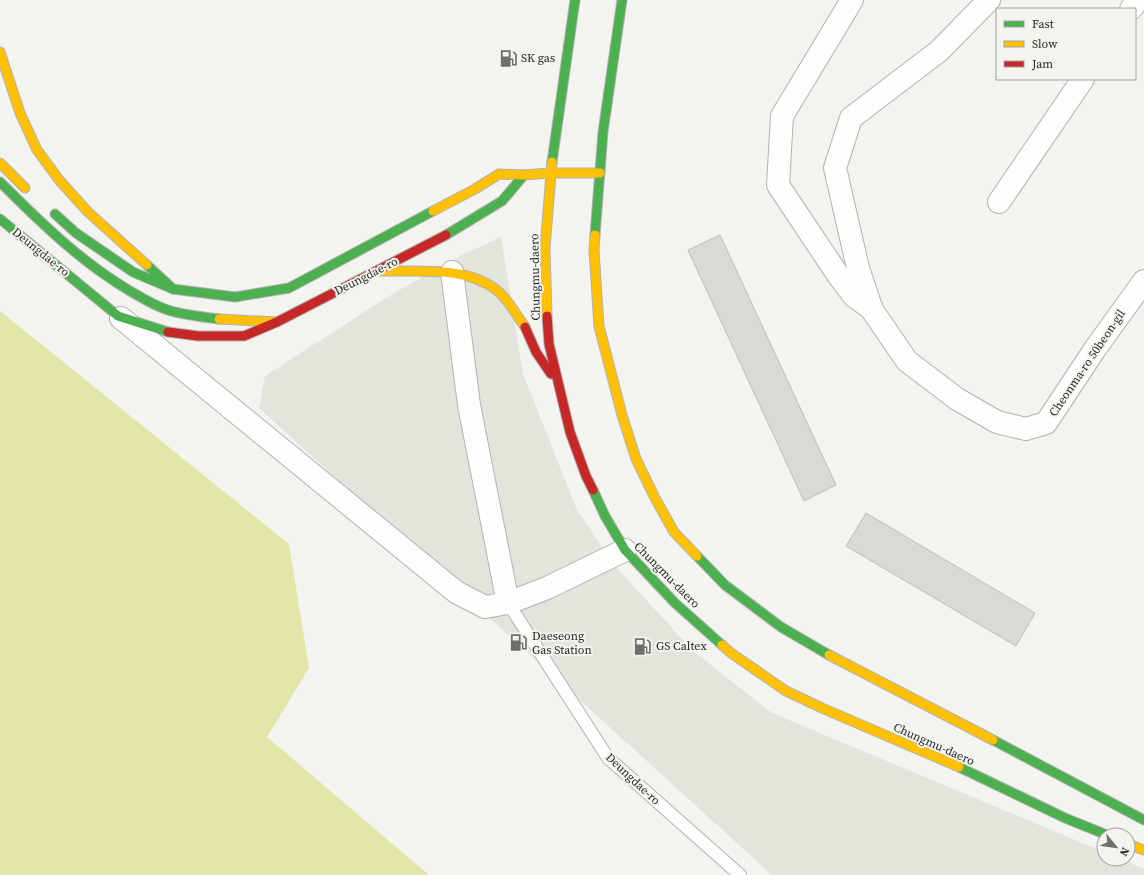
<svg xmlns="http://www.w3.org/2000/svg" width="1144" height="875" font-family="'Source Serif 4',serif">
	<style>
		.built { fill: #e3e4dc }
		.water { fill: #e2e6a9 }
		.building { fill: #d9d9d6; stroke: #bdbdbb }
		.lines { fill: none; stroke-linecap: round; stroke-linejoin: round }
		.lane-casing { stroke: #b2b2b0; stroke-width: 14 }
		.street-casing { stroke: #b2b2b0; stroke-width: 24 }
		.fast-casing { stroke: #b2b2b0; stroke-width: 11 }
		.slow-casing { stroke: #b2b2b0; stroke-width: 11 }
		.jam-casing { stroke: #b2b2b0; stroke-width: 11 }
		.lane { stroke: #fdfdfd; stroke-width: 12 }
		.street { stroke: #fdfdfd; stroke-width: 22 }
		.fast { stroke: #4caf50; stroke-width: 9 }
		.slow { stroke: #ffc107; stroke-width: 9 }
		.jam { stroke: #c62828; stroke-width: 9 }
		.labels { text-anchor: middle; dominant-baseline: central; stroke-width: 4; stroke-linejoin: round; paint-order: stroke }
		.poi-label { font-size: 12px; fill: #282927; stroke: #f4f4ef; text-anchor: start }
		.street-label { font-size: 12px; fill: #282927; stroke: #f4f4ef }
	</style>
	<rect width="100%" height="100%" fill="#f3f3f0"/>
	<!-- built -->
	<polygon class="built" points="501,237 523,374 577,510 616,567 693,651 772,713 1104,852 1104,859 1121,859 1144,869 1144,875 772,875 259,408 265,376 394,293 458,257"/>
	<!-- water -->
	<polygon class="water" points="0,311 289,544 309,668 267,737 429,875 0,875"/>
	<!-- building -->
	<g class="building">
		<polygon points="720,235 836,485 804,501 688,250"/>
		<polygon points="866,513 1035,613 1016,646 846,546"/>
	</g>
	<g class="lines">
		<defs>
			<polyline id="lane" points="508,603 608,758 740,875"/>
			<g id="street">
				<polyline points="852,0 782,116 778,185 838,275 854,296 872,309"/>
				<polyline points="989,0 939,51 851,118 835,168 858,268 872,310 907,361 957,399 997,422 1026,429 1046,423 1095,349 1144,281"/>
				<polyline points="1131,9 1138,0"/>
				<polyline points="999,202 1083,79"/>
				<polyline points="452,272 469,405 508,603"/>
				<polyline points="121,318 456,592 485,607 508,603 547,588 625,550"/>
			</g>
			<g id="fast">
				<polyline points="552,162 575,0"/>
				<path d="M0,182C40,222 81,262 130,291C142,298 155,306 168,310C184,315 202,317 219,319"/>
				<polyline points="55,214 76,233 133,272 173,289"/>
				<polyline points="0,219 118,316 168,332"/>
				<polyline points="446,235 502,201 524,175"/>
				<polyline points="595,235 603,132 622,0"/>
				<polyline points="147,265 173,289 235,297 289,288 433,211"/>
				<polyline points="593,490 605,516 625,550 675,603 722,645"/>
				<polyline points="697,556 725,585 781,627 829,655"/>
				<polyline points="993,740 1144,820"/>
				<polyline points="959,767 1065,818 1107,835"/>
			</g>
			<g id="slow">
				<polyline points="0,52 20,113 37,150 60,181 88,212 147,265"/>
				<polyline points="0,163 25,188"/>
				<polyline points="433,211 475,189 499,174 524,175 550,173 600,173"/>
				<polyline points="595,235 594,250 599,326 622,415 636,459 655,498 674,532 697,556"/>
				<path d="M379,271C417,272 469,265 500,293C508,300 518,317 525,327"/>
				<polyline points="547,316 545,248 552,162"/>
				<polyline points="219,319 277,322"/>
				<polyline points="722,645 731,653 786,691 822,708 959,767"/>
				<polyline points="829,655 993,740"/>
				<polyline points="1128,844 1144,850"/>
			</g>
			<g id="jam">
				<polyline points="547,316 549,344 570,432 586,476 593,490"/>
				<polyline points="525,327 536,352 551,374"/>
				<polyline points="168,332 198,336 244,336 277,322 446,235"/>
			</g>
		</defs>
		<!-- lane casing -->
		<use href="#lane" class="lane-casing"/>
		<!-- street casing -->
		<use href="#street" class="street-casing"/>
		<!-- fast casing -->
		<use href="#fast" class="fast-casing"/>
		<!-- slow casing -->
		<use href="#slow" class="slow-casing"/>
		<!-- jam casing -->
		<use href="#jam" class="jam-casing"/>
		<!-- lane -->
		<use href="#lane" class="lane"/>
		<!-- street -->
		<use href="#street" class="street"/>
		<!-- fast -->
		<use href="#fast" class="fast"/>
		<!-- slow -->
		<use href="#slow" class="slow"/>
		<!-- jam -->
		<use href="#jam" class="jam"/>
	</g>
	<!-- icons -->
	<defs>
		<symbol id="fuel-bare" viewBox="-9 -9 18 18"><path d="M-5.5-6h7V0h2V4h1.3V-2.5L3-4.5l.8-.8L6-3V5H2.5V1h-1V6h-7ZM-4.2-4.7v3.2H.2V-4.7Z" fill="#6f706d" stroke="#f4f4ef" stroke-width="2.5" paint-order="stroke"/></symbol>
	</defs>
	<g fill-rule="evenodd">
		<use href="#fuel-bare" x="496" y="46" width="25" height="25"/>
		<use href="#fuel-bare" x="506" y="630" width="25" height="25"/>
		<use href="#fuel-bare" x="630" y="634" width="25" height="25"/>
	</g>
	<g class="labels">
		<!-- poi labels -->
		<g class="poi-label">
			<text x="521" y="58">SK gas</text>
			<text x="532" y="636">Daeseong<tspan x="532" dy="14">Gas Station</tspan></text>
			<text x="656" y="646">GS Caltex</text>
		</g>
		<!-- street labels -->
		<g class="street-label">
			<text transform="translate(41 252) rotate(39)">Deungdae-ro</text>
			<text transform="translate(366 276) rotate(-27)">Deungdae-ro</text>
			<text transform="translate(535 277) rotate(-91)">Chungmu-daero</text>
			<text transform="translate(1087 363) rotate(-56)">Cheonma-ro 50beon-gil</text>
			<text transform="translate(667 575) rotate(45)">Chungmu-daero</text>
			<text transform="translate(934 744) rotate(24)">Chungmu-daero</text>
			<text transform="translate(633 779) rotate(43)">Deungdae-ro</text>
		</g>
	</g>
	<!-- legend -->
	<rect x="996" y="8" width="140" height="72" fill="#f4f4ef" stroke="#a2a39f"/>
	<rect x="1004" y="21" width="20" height="6" fill="#4caf50" stroke="#a2a39f"/>
	<text x="1032" y="28" font-size="12" fill="#282927">Fast</text>
	<rect x="1004" y="41" width="20" height="6" fill="#ffc107" stroke="#a2a39f"/>
	<text x="1032" y="48" font-size="12" fill="#282927">Slow</text>
	<rect x="1004" y="61" width="20" height="6" fill="#c62828" stroke="#a2a39f"/>
	<text x="1032" y="68" font-size="12" fill="#282927">Jam</text>
	<!-- north arrow -->
	<g transform="translate(1116 847) rotate(119)"><circle r="19" fill="#f4f4ef" stroke="#a2a39f"/>
	<path d="M0-3L7 15L0 10L-7 15Z" fill="#6f706d"/>
	<text y="-6" font-size="11" font-weight="bold" text-anchor="middle" fill="#282927">N</text>
	</g>
</svg>
